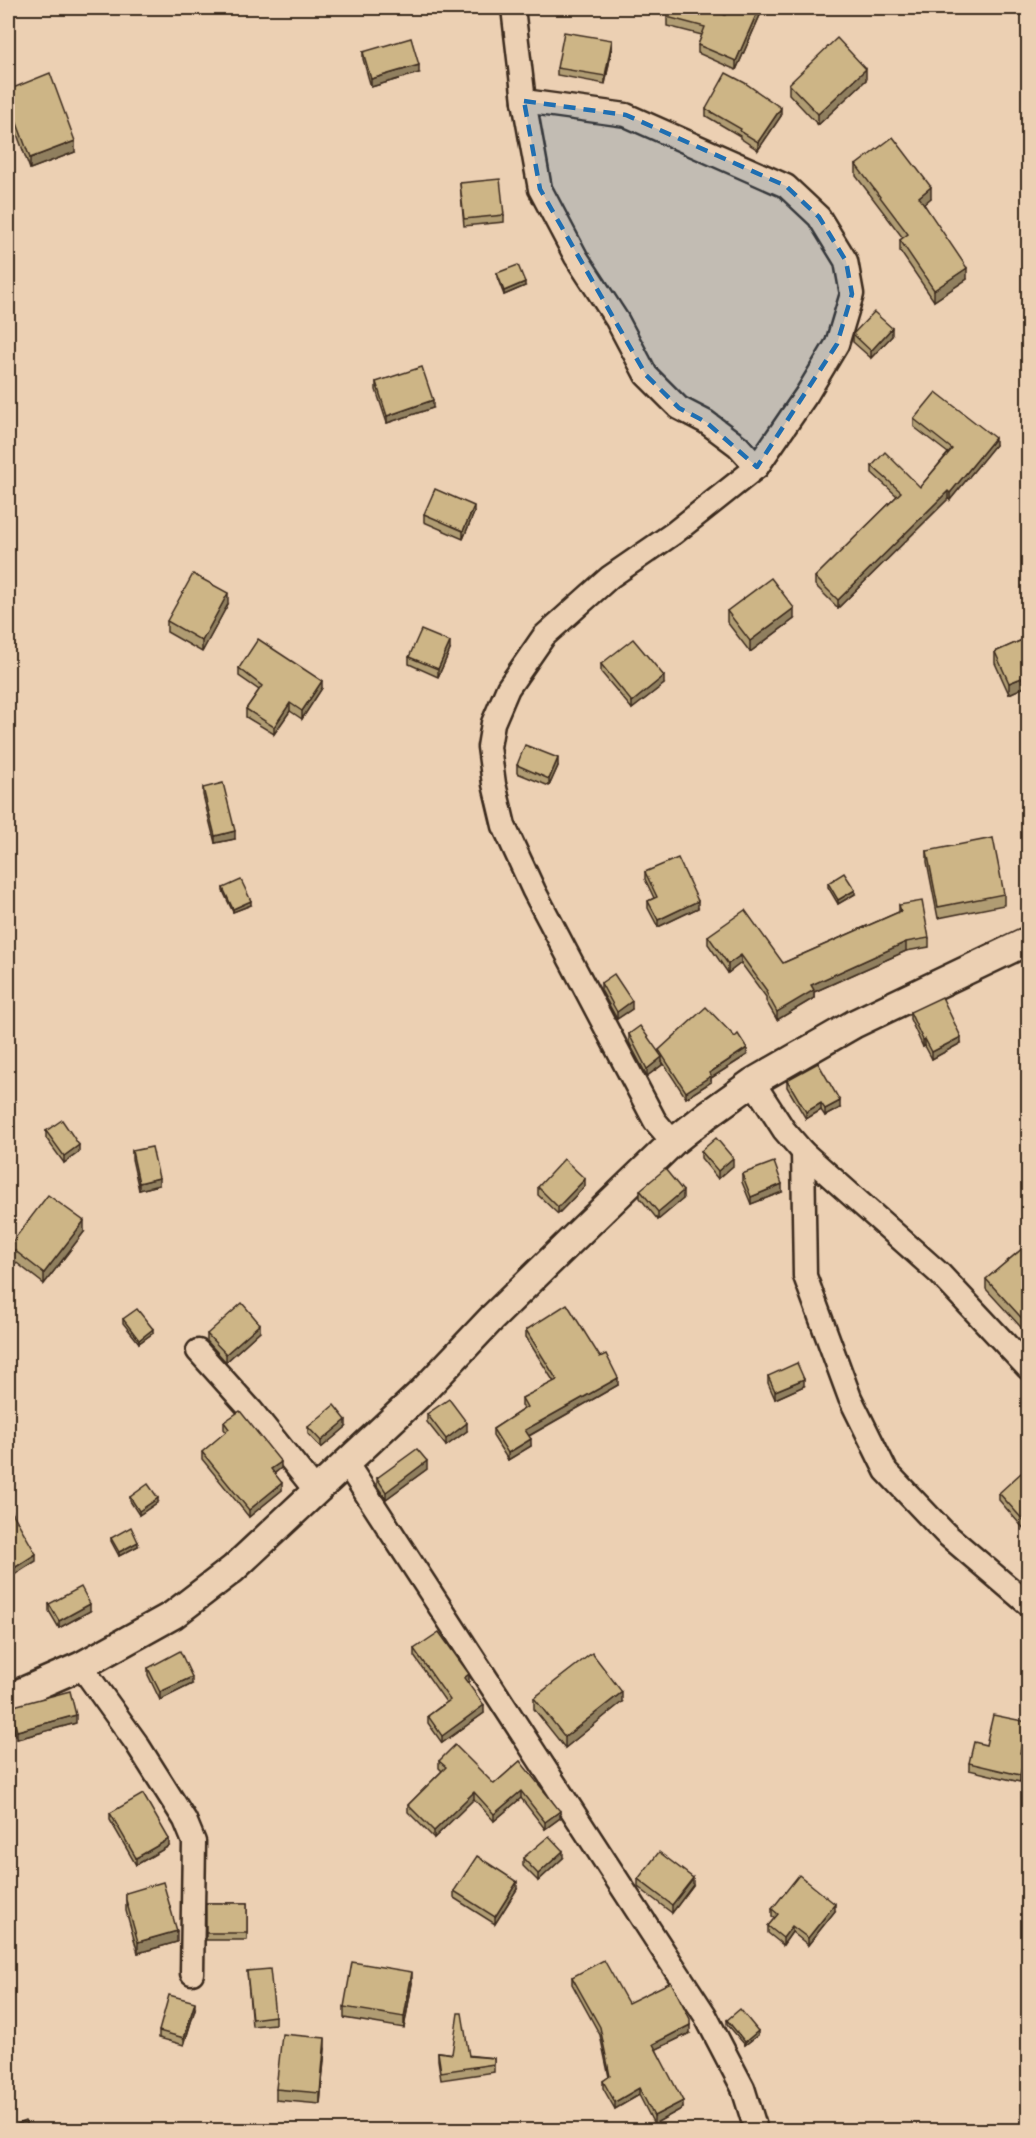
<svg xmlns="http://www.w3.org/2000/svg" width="1036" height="2138" font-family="Kalam,sans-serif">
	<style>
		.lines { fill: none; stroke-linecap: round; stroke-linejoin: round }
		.minor-casing { stroke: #3b2a1e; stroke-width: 27 }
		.tertiary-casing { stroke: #3b2a1e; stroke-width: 32 }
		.minor { stroke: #ecd0b3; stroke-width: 22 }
		.tertiary { stroke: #ecd0b3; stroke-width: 27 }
		.wall { fill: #b09c73; stroke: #3b2a1e; stroke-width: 1.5 }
		.shaded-wall { fill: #907f5e; stroke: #3b2a1e; stroke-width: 1.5 }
		.building { fill: #cdb586; stroke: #3b2a1e; stroke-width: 1.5 }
		.marked { fill: #1f6fb2; fill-opacity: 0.2; stroke: #1f6fb2; stroke-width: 4.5; stroke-dasharray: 12 8; stroke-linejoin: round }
	</style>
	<rect width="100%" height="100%" fill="#ecd0b3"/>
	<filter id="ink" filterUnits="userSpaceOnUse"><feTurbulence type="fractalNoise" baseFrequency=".0167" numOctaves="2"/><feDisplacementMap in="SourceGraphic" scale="12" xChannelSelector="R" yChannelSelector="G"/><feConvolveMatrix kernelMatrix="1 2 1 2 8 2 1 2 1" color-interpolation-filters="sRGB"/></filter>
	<g filter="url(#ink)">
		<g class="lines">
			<defs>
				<g id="minor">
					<polyline points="513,8 524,101 626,115 786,186 819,217 846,261 852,294 837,344 807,394 757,467 674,533 610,577 544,636 508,688 493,723 489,747 494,784 504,826 534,891 655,1121 673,1142"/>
					<polyline points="524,101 540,189 576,257 617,320 646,375 679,408 706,422 738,446 757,467"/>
					<polyline points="753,1082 784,1130 803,1152 940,1274 1028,1368"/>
					<polyline points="803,1152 805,1276 850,1398 886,1471 945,1533 1028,1604"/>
					<polyline points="198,1351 251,1410 316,1491"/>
					<polyline points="347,1464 705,2015 743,2088 756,2130"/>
					<polyline points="81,1666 137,1744 185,1820 194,1842 192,1973"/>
				</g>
				<polyline id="tertiary" points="8,1698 81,1666 173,1615 233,1569 423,1391 493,1317 581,1231 673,1142 707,1115 753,1082 854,1024 1028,941"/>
			</defs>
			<!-- minor casing -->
			<use href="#minor" class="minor-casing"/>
			<!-- tertiary casing -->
			<use href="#tertiary" class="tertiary-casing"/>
			<!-- minor -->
			<use href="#minor" class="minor"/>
			<!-- tertiary -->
			<use href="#tertiary" class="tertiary"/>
		</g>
		<!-- wall -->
		<g class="wall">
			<polygon points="665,8 709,8 725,15 761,8 761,13 736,70 698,53 698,45 702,35 667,26 667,17 669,9"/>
			<polygon points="612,48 605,84 557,75 557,68"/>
			<polygon points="363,52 419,73 371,87 363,59"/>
			<polygon points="866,80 818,125 789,94 789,84"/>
			<polygon points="8,99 75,152 30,169 8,110"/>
			<polygon points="706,109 781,116 758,150 740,138 740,136 706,116"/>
			<polygon points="856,165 931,198 924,204 967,279 934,301 900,251 900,240 903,238 856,176"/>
			<polygon points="460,183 504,215 504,222 464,226"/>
			<polygon points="497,273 525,286 504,295 497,277"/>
			<polygon points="853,334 892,336 871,358 853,342"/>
			<polygon points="376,382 433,408 387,423 376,390"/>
			<polygon points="914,419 995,445 950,500 948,499 838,608 815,585 815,577 897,496 872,473 872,466 920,487 948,453 914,427"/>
			<polygon points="474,513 463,539 424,522 424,514"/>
			<polygon points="228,604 202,652 167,632 167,621"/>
			<polygon points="727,611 794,619 750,652 727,622"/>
			<polygon points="1029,637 1029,685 1009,694 995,663 995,652"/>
			<polygon points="450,650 438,677 409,664 409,657"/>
			<polygon points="601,664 664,684 632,709 601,672"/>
			<polygon points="239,668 322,688 302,719 290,711 274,734 246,717 246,709 259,690 239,676"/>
			<polygon points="517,765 558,766 549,786 517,773"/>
			<polygon points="203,788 235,839 215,843 203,795"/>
			<polygon points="927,851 1004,894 1004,905 938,918 927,862"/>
			<polygon points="645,872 698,908 658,927 648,908 648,901 654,898 645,879"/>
			<polygon points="828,883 855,894 838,904 828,887"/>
			<polygon points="223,888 251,905 233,912 223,891"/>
			<polygon points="899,905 929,938 929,947 906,951 814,992 814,998 777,1020 766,1001 766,997 741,963 728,973 708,944 708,936 783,963 899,912"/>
			<polygon points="601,983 632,1009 617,1019 601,990"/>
			<polygon points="910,1012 961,1043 932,1059 925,1046 923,1047 910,1019"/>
			<polygon points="629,1034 659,1053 659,1050 747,1055 711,1078 711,1082 686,1098 662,1061 662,1065 647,1076 629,1042"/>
			<polygon points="787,1080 840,1108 825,1116 821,1110 806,1119 787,1087"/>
			<polygon points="46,1131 79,1152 64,1163 46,1138"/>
			<polygon points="132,1151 159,1185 139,1190 132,1159"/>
			<polygon points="701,1151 733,1166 718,1179 701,1158"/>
			<polygon points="742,1174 782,1192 751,1204 742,1182"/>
			<polygon points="585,1186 558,1214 538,1195 538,1187"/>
			<polygon points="640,1190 683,1199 658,1220 640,1198"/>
			<polygon points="84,1232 44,1284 9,1257 9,1246"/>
			<polygon points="1029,1243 1029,1336 986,1289 986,1279"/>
			<polygon points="123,1319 153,1333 139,1343 123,1323"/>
			<polygon points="526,1330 600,1357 618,1385 529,1436 531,1446 508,1460 493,1436 493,1429 524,1409 522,1405 522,1398 554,1382 526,1337"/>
			<polygon points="260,1331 226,1362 207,1341 207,1334"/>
			<polygon points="768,1376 804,1386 775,1399 768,1383"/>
			<polygon points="427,1414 467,1431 446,1446 427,1422"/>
			<polygon points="224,1422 281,1468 274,1474 282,1490 249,1517 202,1459 202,1452 226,1432 224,1429"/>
			<polygon points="308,1427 346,1427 321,1448 308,1434"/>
			<polygon points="427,1469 386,1499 377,1486 377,1478"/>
			<polygon points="1029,1481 1029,1524 1024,1529 999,1500 999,1493"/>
			<polygon points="130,1497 158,1502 139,1515 130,1501"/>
			<polygon points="111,1538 138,1546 119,1556 111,1541"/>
			<polygon points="49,1604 90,1611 59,1628 49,1611"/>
			<polygon points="1029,1648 1029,1663 1025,1661 1025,1654"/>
			<polygon points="414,1649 469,1681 468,1683 484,1713 442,1743 428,1723 428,1716 446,1702 414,1656"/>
			<polygon points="148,1668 192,1684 160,1700 148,1675"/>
			<polygon points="534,1698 622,1702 565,1748 534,1709"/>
			<polygon points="10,1707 76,1723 17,1739 10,1715"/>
			<polygon points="1027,1729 1022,1754 1025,1762 1020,1782 969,1770 969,1763 986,1745"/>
			<polygon points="439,1761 494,1784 520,1761 560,1818 545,1829 521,1798 494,1821 474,1799 434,1838 408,1812 408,1805 442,1771 439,1768"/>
			<polygon points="110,1813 169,1846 136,1865 110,1820"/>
			<polygon points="523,1858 563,1858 538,1881 523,1866"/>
			<polygon points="638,1879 693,1885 672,1913 638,1887"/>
			<polygon points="517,1889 495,1924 454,1898 454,1891"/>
			<polygon points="126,1893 177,1942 138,1953 126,1911"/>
			<rect x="206" y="1903" width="41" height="37"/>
			<polygon points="772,1909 835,1911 808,1945 792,1932 783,1945 768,1933 768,1926 775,1918 772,1916"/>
			<polygon points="247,1971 275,2016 275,2024 252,2026"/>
			<polygon points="572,1977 690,2033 656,2049 683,2108 654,2124 639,2095 615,2109 603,2088 603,2081 609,2077 600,2035 572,1984"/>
			<polygon points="412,1983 404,2028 344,2018 344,2007"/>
			<polygon points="195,2009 184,2045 159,2038 159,2031"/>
			<polygon points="727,2020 758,2035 745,2045 727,2024"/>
			<polygon points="325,2049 320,2104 276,2100 276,2089"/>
			<polygon points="438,2052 494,2058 494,2072 441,2080 438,2060"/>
		</g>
		<!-- shaded-wall -->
		<g class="shaded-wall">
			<polygon points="759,8 761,8 761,13 736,70 736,61"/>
			<polygon points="612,40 612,48 605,84 605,76"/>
			<polygon points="419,65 419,73 371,87 371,79"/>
			<polygon points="866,69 866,80 818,125 818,114"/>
			<polygon points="781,108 781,116 758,150 758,142"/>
			<polygon points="75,141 75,152 30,169 30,158"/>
			<polygon points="931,187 931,198 919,208 919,197"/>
			<polygon points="967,268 967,279 934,301 934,290"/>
			<polygon points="525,282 525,286 504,295 504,291"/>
			<polygon points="892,328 892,336 871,358 871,351"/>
			<polygon points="433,400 433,408 387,423 387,416"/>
			<polygon points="995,438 995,445 950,500 950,493"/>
			<polygon points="948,491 948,499 838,608 838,600"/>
			<polygon points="474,506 474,513 463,539 463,531"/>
			<polygon points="228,593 228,604 202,652 202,641"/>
			<polygon points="794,608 794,619 750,652 750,641"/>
			<polygon points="450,642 450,650 438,677 438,669"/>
			<polygon points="1029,675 1029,685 1009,694 1009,683"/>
			<polygon points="664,676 664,684 632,709 632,702"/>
			<polygon points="322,681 322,688 302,719 302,711"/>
			<polygon points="290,703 290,711 274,734 274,727"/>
			<polygon points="558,758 558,766 549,786 549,779"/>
			<polygon points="235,831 235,839 215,843 215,836"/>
			<polygon points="855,890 855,894 838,904 838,900"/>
			<polygon points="251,901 251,905 233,912 233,909"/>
			<polygon points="698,901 698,908 658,927 658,920"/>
			<polygon points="906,942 906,951 814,992 814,998 777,1020 777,1012 811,985"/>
			<polygon points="741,955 741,963 728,973 728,964"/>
			<polygon points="632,1001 632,1009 617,1019 617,1012"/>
			<polygon points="961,1037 961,1043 932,1059 932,1052"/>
			<polygon points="925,1039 925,1046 923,1047 923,1040"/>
			<polygon points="747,1048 747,1055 711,1078 711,1082 686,1098 686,1092 709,1073"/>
			<polygon points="662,1057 662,1065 647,1076 647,1069"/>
			<polygon points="840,1101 840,1108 825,1116 825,1109"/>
			<polygon points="821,1103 821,1110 806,1119 806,1112"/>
			<polygon points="79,1145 79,1152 64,1163 64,1156"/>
			<polygon points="733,1158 733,1166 718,1179 718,1171"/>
			<polygon points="159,1178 159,1185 139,1190 139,1183"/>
			<polygon points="585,1179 585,1186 558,1214 558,1207"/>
			<polygon points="782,1184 782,1192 751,1204 751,1197"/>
			<polygon points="683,1191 683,1199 658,1220 658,1212"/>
			<polygon points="84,1221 84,1232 44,1284 44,1273"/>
			<polygon points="260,1324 260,1331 226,1362 226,1354"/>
			<polygon points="153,1329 153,1333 139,1343 139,1340"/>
			<polygon points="618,1378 618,1385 525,1438 525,1430"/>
			<polygon points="804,1379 804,1386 775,1399 775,1391"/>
			<polygon points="346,1420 346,1427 321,1448 321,1441"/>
			<polygon points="467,1423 467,1431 446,1446 446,1439"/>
			<polygon points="531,1439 531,1446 508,1460 508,1453"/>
			<polygon points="427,1461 427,1469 386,1499 386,1492"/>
			<polygon points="281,1462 281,1468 271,1476 271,1469"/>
			<polygon points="282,1483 282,1490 249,1517 249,1510"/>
			<polygon points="158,1498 158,1502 139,1515 139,1511"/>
			<polygon points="1029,1517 1029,1524 1024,1529 1024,1521"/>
			<polygon points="138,1542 138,1546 119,1556 119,1552"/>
			<polygon points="36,1554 36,1561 8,1579 8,1572"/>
			<polygon points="90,1604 90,1611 59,1628 59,1621"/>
			<polygon points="469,1674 469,1681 464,1685 464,1678"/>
			<polygon points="192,1677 192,1684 160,1700 160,1692"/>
			<polygon points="622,1692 622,1702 565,1748 565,1737"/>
			<polygon points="484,1705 484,1713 442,1743 442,1736"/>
			<polygon points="76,1715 76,1723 17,1739 17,1731"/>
			<polygon points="1027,1722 1027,1729 1020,1761 1020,1753"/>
			<polygon points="1025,1754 1025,1762 1020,1782 1020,1775"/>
			<polygon points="521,1791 521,1798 494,1821 494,1814"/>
			<polygon points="474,1792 474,1799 434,1838 434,1831"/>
			<polygon points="560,1811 560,1818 545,1829 545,1822"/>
			<polygon points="169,1839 169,1846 136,1865 136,1858"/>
			<polygon points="563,1851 563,1858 538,1881 538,1874"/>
			<polygon points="693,1878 693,1885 672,1913 672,1905"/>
			<polygon points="517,1882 517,1889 495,1924 495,1917"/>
			<polygon points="835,1904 835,1911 808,1945 808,1938"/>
			<polygon points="792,1926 792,1932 783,1945 783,1938"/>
			<polygon points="177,1931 177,1942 138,1953 138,1942"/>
			<polygon points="412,1972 412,1983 404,2028 404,2017"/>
			<polygon points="195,2002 195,2009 184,2045 184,2038"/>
			<polygon points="690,2025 690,2033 653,2051 653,2044"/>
			<polygon points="758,2031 758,2035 745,2045 745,2042"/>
			<polygon points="325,2038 325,2049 320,2104 320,2093"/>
			<polygon points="639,2088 639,2095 615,2109 615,2102"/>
			<polygon points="683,2101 683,2108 654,2124 654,2116"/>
		</g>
		<!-- building -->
		<g class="building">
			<polygon points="669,8 709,8 725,15 728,8 759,8 736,61 698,45 705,27 667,17"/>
			<polygon points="564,32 612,40 605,76 557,68"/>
			<polygon points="411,38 419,65 371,79 363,52"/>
			<polygon points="837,38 866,69 818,114 789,84"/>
			<polygon points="50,73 75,141 30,158 8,99 8,90"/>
			<polygon points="726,73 745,83 781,108 758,142 740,131 741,129 706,109"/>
			<polygon points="893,137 931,187 919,197 967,268 934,290 900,240 908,234 856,165"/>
			<polygon points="500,179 504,215 464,219 460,183"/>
			<polygon points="518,265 525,282 504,291 497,273"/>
			<polygon points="874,312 892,328 871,351 853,334"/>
			<polygon points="422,367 433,400 387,416 376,382"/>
			<polygon points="936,392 995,438 950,493 948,491 838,600 815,577 901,492 872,466 885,452 920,487 952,449 914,419"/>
			<polygon points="435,489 474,506 463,531 424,514"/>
			<polygon points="193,574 228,593 202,641 167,621"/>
			<polygon points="771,578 794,608 750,641 727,611"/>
			<polygon points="421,630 450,642 438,669 409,657"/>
			<polygon points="1029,637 1029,675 1009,683 995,652"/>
			<polygon points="258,639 322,681 302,711 290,703 274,727 246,709 262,686 239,668"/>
			<polygon points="633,639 664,676 632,702 601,664"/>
			<polygon points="525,745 558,758 549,779 517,765"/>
			<polygon points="223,783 235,831 215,836 203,788"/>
			<polygon points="993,838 1004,894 938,907 927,851"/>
			<polygon points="678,858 698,901 658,920 648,901 657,897 645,872"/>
			<polygon points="844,873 855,890 838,900 828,883"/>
			<polygon points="241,880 251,901 233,909 223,888"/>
			<polygon points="922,901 929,938 906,942 811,985 814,990 777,1012 766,992 767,991 741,955 728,964 708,936 745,910 783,963 901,911 899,905"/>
			<polygon points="614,974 632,1001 617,1012 601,983"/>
			<polygon points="942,997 961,1037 932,1052 925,1039 923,1040 910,1012"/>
			<polygon points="706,1007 735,1037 738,1034 747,1048 709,1073 711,1076 686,1092 659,1050"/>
			<polygon points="640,1026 662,1057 647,1069 629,1034"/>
			<polygon points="818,1063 840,1101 825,1109 821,1103 806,1112 787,1080"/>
			<polygon points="62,1120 79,1145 64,1156 46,1131"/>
			<polygon points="716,1138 733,1158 718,1171 701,1151"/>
			<polygon points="152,1147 159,1178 139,1183 132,1151"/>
			<polygon points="564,1159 585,1179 558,1207 538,1187"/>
			<polygon points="774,1162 782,1184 751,1197 742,1174"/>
			<polygon points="665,1169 683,1191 658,1212 640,1190"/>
			<polygon points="48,1195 84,1221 44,1273 9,1246"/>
			<polygon points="1029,1243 1029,1326 986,1279"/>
			<polygon points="242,1303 260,1324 226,1354 207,1334"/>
			<polygon points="567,1304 600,1357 606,1354 618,1378 525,1430 531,1439 508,1453 493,1429 527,1407 522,1398 557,1380 526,1330"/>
			<polygon points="137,1309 153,1329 139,1340 123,1319"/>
			<polygon points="797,1363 804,1379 775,1391 768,1376"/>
			<polygon points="449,1399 467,1423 446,1439 427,1414"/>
			<polygon points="334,1405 346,1420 321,1441 308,1427"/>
			<polygon points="240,1411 281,1462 271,1469 282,1483 249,1510 202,1452 229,1429 224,1422"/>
			<polygon points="417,1449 427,1461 386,1492 377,1478"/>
			<polygon points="1021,1473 1029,1481 1029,1517 1024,1521 999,1493"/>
			<polygon points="148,1484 158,1498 139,1511 130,1497"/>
			<polygon points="8,1505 36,1554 8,1572 8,1544 9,1543 8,1540"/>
			<polygon points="131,1527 138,1542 119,1552 111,1538"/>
			<polygon points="81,1587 90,1604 59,1621 49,1604"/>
			<polygon points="439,1632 469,1674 464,1678 484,1705 442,1736 428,1716 450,1700 414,1649"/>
			<polygon points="1029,1648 1029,1656 1025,1654"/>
			<polygon points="180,1651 192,1677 160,1692 148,1668"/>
			<polygon points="592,1653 622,1692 565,1737 534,1698"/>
			<polygon points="70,1691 76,1715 17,1731 10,1707"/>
			<polygon points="993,1715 1027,1722 1020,1753 1025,1754 1020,1775 969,1763 974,1742 986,1745"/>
			<polygon points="455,1745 494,1784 520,1761 560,1811 545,1822 521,1791 494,1814 474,1792 434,1831 408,1805 446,1767 439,1761"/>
			<polygon points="143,1794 169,1839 136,1858 110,1813"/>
			<polygon points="549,1836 563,1851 538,1874 523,1858"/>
			<polygon points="659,1852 693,1878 672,1905 638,1879"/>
			<polygon points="477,1856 517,1882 495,1917 454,1891"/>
			<polygon points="799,1875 835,1904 808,1938 792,1926 783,1938 768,1926 778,1914 772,1909"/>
			<polygon points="163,1882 177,1931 138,1942 126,1900 126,1893"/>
			<rect x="206" y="1903" width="41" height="30"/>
			<polygon points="604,1960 628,2003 671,1982 690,2019 690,2025 653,2044 683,2101 654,2116 639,2088 615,2102 603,2081 610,2076 600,2027 572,1977"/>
			<polygon points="352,1962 412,1972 404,2017 344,2007"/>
			<polygon points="270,1969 275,2016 252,2019 247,1971"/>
			<polygon points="169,1995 195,2002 184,2038 159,2031"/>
			<polygon points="740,2009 758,2031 745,2042 727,2020"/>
			<polygon points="458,2013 462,2013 469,2056 494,2058 494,2064 441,2072 438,2052 452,2054"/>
			<polygon points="282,2034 325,2038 320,2093 276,2089"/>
			<polygon points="25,2121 29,2130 8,2130 8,2128"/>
		</g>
	</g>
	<!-- marked area -->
	<path class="marked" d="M524,101L626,115L786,186L819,217L846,261L852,294L837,344L757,467L706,422L679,408L646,375L540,189Z"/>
	<!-- margin -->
	<rect width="1036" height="2138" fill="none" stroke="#ecd0b3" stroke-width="30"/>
	<rect x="15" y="15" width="1006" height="2108" fill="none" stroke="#3b2a1e" stroke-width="2" filter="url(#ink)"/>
</svg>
